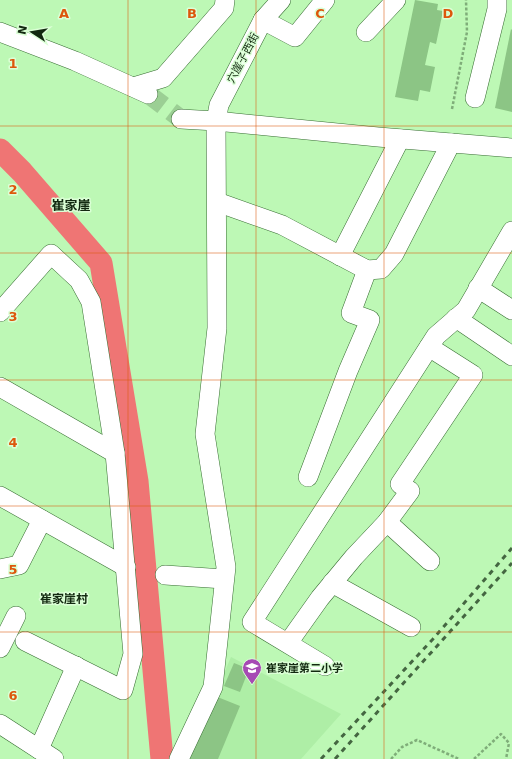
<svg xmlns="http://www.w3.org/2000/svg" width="512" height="759" font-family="'DejaVu Sans','Noto Sans SC',sans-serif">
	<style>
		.built { fill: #aeeea6 }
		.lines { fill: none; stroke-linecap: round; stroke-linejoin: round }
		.river { stroke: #ef7574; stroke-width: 23 }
		.building { fill: #8cc585 }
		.minor-tunnel { stroke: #9bcf94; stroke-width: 19; stroke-dasharray: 19 10; stroke-linecap: butt }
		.minor-casing { stroke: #376d32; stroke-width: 20 }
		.path { stroke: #7fad79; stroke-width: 2.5; stroke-dasharray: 3 2; stroke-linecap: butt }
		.minor { stroke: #fff; stroke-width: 19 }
		.rail { stroke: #446641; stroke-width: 3; stroke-dasharray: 5 5; stroke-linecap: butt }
		.grid { fill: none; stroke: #dd570c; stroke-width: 1; stroke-opacity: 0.55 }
		.labels { text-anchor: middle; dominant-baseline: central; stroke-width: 3; stroke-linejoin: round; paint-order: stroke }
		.street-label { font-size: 11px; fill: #122910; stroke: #dbffd6 }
		.poi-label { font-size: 11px; font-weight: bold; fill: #122910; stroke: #dbffd6; text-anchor: start }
		.neighbourhood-label { font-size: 12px; font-weight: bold; fill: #122910; stroke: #dbffd6 }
		.quarter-label { font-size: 13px; font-weight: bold; fill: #122910; stroke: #dbffd6 }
		.grid-label { font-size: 13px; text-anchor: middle; font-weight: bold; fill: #dd570c; stroke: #dbffd6; stroke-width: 3; stroke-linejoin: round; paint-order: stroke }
	</style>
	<rect width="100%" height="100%" fill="#bdf8b5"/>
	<!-- built -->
	<polygon class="built" points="231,657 341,714 301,759 187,759"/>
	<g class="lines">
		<!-- river -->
		<polyline class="river" points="0,150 22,172 101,263 137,481 162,759"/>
	</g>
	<!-- building -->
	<g class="building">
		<polygon points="415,0 438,4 437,10 443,11 436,44 430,42 425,65 435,67 430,92 420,90 418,101 395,97"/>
		<polygon points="511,29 512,30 512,112 495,108"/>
		<polygon points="234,663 249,669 240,692 224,686"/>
		<polygon points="215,696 240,706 218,759 189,759"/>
	</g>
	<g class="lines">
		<!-- minor-tunnel -->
		<polyline class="minor-tunnel" points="148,94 181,119"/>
		<defs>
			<g id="minor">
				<polyline points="263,20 295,37 325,0"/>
				<polyline points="0,32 75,61 148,94"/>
				<polyline points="366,32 396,0"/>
				<polyline points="133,87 163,78 224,8 225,0"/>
				<polyline points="475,98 497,9 497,0"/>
				<polyline points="181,119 216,121 378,137 512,148"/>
				<polyline points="217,202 282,225 367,270 381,269 394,254 451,143"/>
				<polyline points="340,256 400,139"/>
				<polyline points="478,288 512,310"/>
				<polyline points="0,312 51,254 79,280 91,302 115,453 133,654 123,690 25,641"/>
				<polyline points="456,318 512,356"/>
				<polyline points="0,387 115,453"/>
				<polyline points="308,477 348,371 370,320 351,313 367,270"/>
				<polyline points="0,496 126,567"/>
				<polyline points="387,522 430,561"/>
				<polyline points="0,569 19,565 42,520"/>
				<polyline points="165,575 224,579"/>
				<polyline points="332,583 411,627"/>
				<polyline points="288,643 320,598 354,557 387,522 410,491 400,484 473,375 429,347"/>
				<polyline points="0,648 16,616"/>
				<polyline points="325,666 252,622 436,336 466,310 512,231"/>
				<polyline points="0,724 54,759"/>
				<polyline points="39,749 76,666"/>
				<polyline points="179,759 213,687 226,567 205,434 217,328 216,121 219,105 263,20 281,0"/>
			</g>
		</defs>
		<!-- minor casing -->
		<use href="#minor" class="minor-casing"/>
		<!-- path -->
		<g class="path">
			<polyline points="452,109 467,32 466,0"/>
			<polyline points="391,759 402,747 417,740 459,759"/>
			<polyline points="474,759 501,734 509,743 506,759"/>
		</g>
		<!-- minor -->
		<use href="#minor" class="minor"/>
		<!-- rail -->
		<g class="rail">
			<polyline points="321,759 433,639 512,548"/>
			<polyline points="335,759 512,563"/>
		</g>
	</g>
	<!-- grid -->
	<path class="grid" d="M128,0V759M256,0V759M384,0V759M0,126H512M0,253H512M0,380H512M0,506H512M0,632H512"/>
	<!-- icons -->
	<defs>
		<symbol id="school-pin" viewBox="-11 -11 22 30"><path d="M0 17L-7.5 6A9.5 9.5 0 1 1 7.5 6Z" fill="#a64ab4" stroke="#dbffd6"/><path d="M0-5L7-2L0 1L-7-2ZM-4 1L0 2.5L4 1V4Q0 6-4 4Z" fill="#fff"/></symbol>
	</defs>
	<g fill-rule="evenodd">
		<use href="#school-pin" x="241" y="657" width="22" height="30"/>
	</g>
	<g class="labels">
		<!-- street labels -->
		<g class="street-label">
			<text transform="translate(243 58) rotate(-62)">穴崖子西街</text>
		</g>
		<!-- poi labels -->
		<g class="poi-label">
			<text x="266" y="668">崔家崖第二小学</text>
		</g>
		<!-- neighbourhood labels -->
		<g class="neighbourhood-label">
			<text x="64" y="599">崔家崖村</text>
		</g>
		<!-- quarter labels -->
		<g class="quarter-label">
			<text x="71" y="205">崔家崖</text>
		</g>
	</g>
	<g class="grid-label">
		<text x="64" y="18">A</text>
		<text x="192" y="18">B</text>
		<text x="320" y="18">C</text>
		<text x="448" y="18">D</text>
		<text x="13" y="68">1</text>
		<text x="13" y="194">2</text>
		<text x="13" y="321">3</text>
		<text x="13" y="447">4</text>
		<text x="13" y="574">5</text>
		<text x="13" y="700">6</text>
	</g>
	<!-- north arrow -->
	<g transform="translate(32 32) rotate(282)" stroke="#dbffd6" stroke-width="3" paint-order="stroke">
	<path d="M0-3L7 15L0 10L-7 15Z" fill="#122910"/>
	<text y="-6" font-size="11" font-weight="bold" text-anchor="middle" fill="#122910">N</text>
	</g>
</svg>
